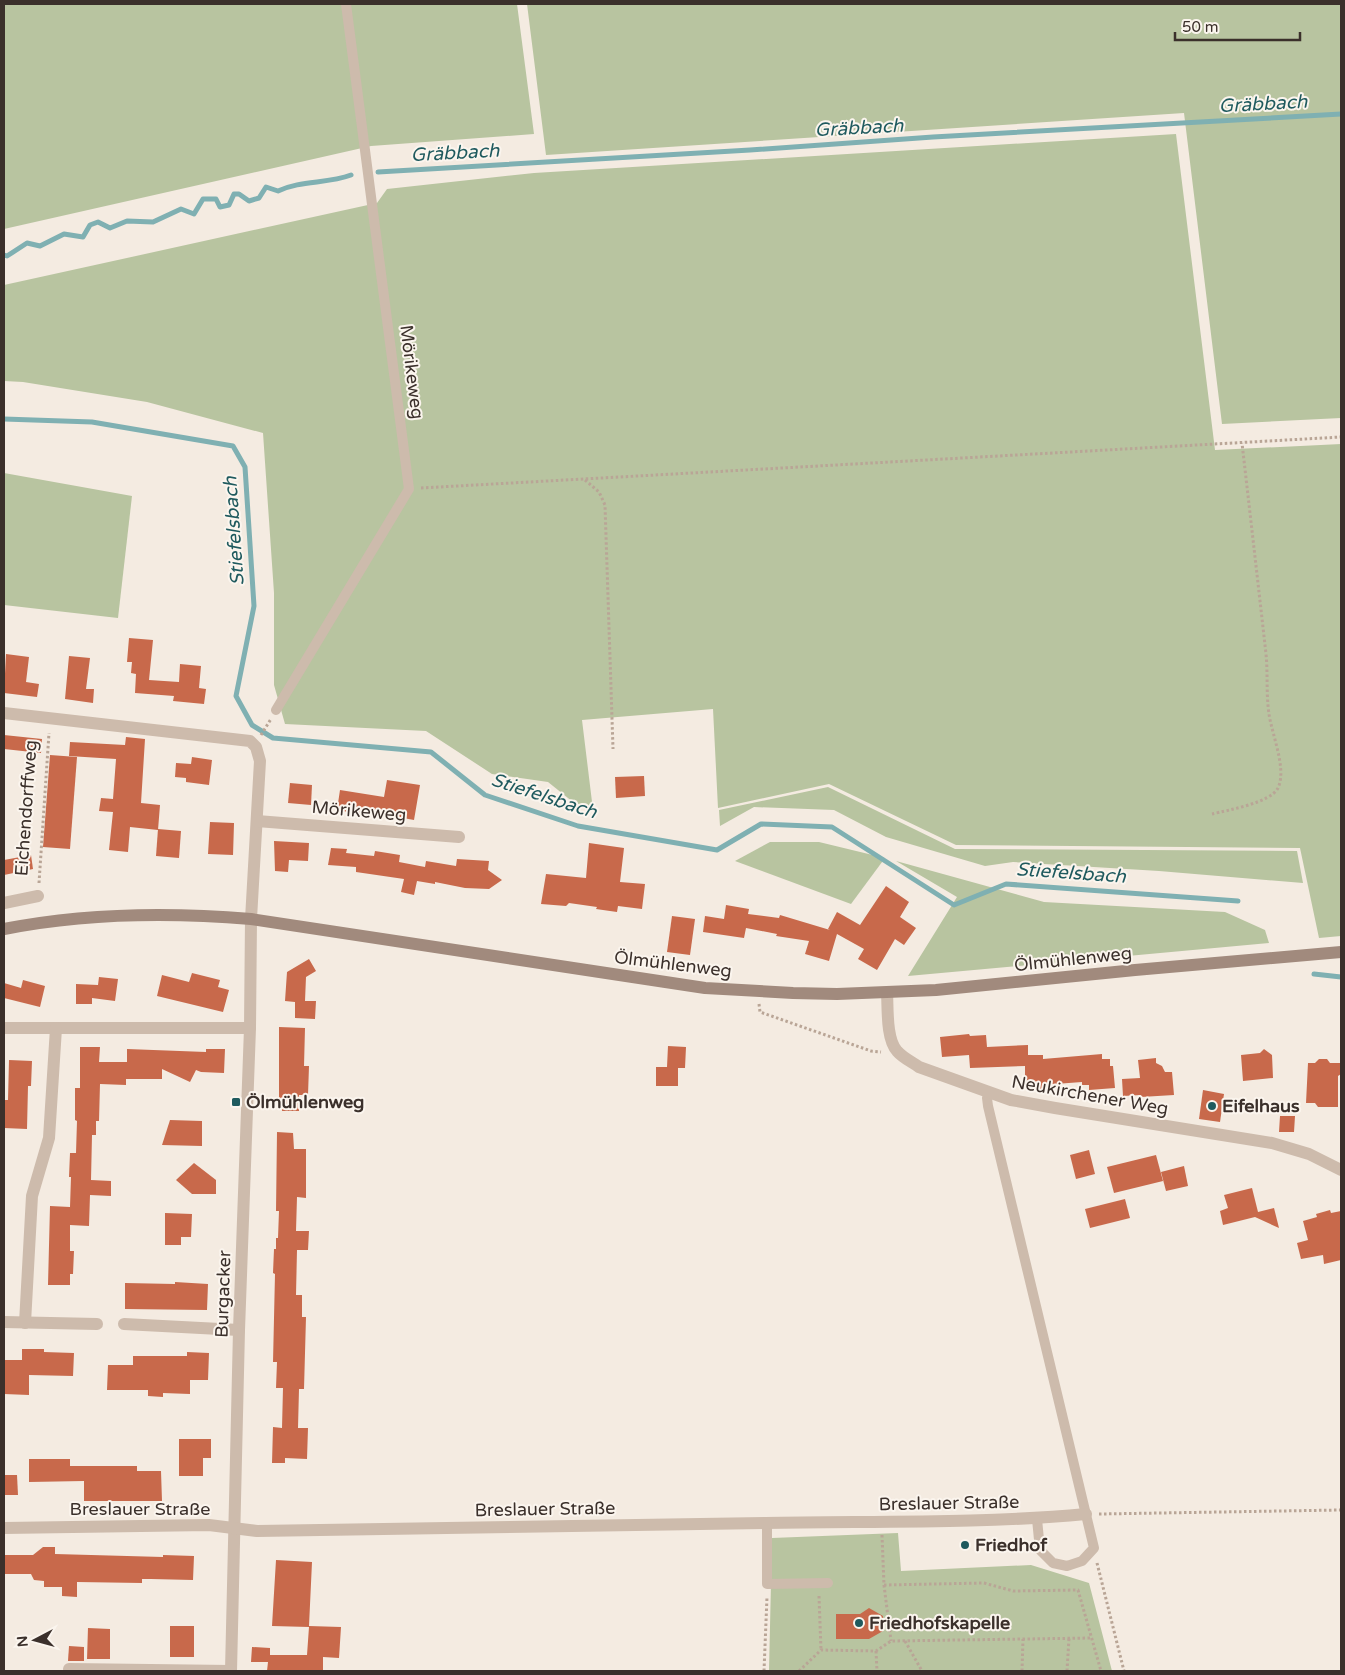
<svg xmlns="http://www.w3.org/2000/svg" width="1345" height="1675" font-family="'Varela Round',sans-serif">
	<style>
		.green { fill: #b8c4a0 }
		.lines { fill: none; stroke-linecap: round; stroke-linejoin: round }
		.stream { stroke: #7fb0b2; stroke-width: 5 }
		.building { fill: #c8694b }
		.path { stroke: #b9a596; stroke-width: 3; stroke-dasharray: 2.5 2.5; stroke-linecap: butt }
		.lane { stroke: #cdbbac; stroke-width: 10 }
		.street { stroke: #cdbbac; stroke-width: 12 }
		.secondary { stroke: #a18a7d; stroke-width: 12 }
		.poi-dot { fill: #1f5a5e; stroke: #fbf5ee; stroke-width: 2 }
		.labels { text-anchor: middle; dominant-baseline: central; stroke-width: 4; stroke-linejoin: round; paint-order: stroke }
		.street-label { font-size: 18px; fill: #3b302b; stroke: #fbf5ee }
		.poi-label { font-size: 18px; font-weight: bold; fill: #3b302b; stroke: #fbf5ee; text-anchor: start }
		.water-label { font-size: 19px; font-style: italic; fill: #1f5a5e; stroke: #fbf5ee }
	</style>
	<rect width="100%" height="100%" fill="#f4ebe1"/>
	<!-- green -->
	<g class="green">
		<polygon points="4,4 517,4 534,134 371,146 4,229"/>
		<polygon points="527,4 1341,4 1341,418 1222,424 1184,113 546,155"/>
		<polygon points="1176,134 1215,450 1341,444 1341,936 1319,938 1300,848 956,845 829,784 718,808 713,709 582,720 593,810 573,802 548,782 492,774 426,731 285,724 274,685 274,593 263,433 147,402 23,382 4,381 4,285 377,203 387,189 534,173"/>
		<polygon points="4,473 132,496 118,618 4,605"/>
		<polygon points="828,787 955,849 1297,851 1303,883 1159,871 1013,862 985,866 886,837 834,810 754,807 720,826 719,810"/>
		<polygon points="770,842 819,842 885,858 851,904 735,861"/>
		<polygon points="896,861 1044,902 1225,912 1265,930 1269,943 908,976 957,897"/>
		<polygon points="898,1533 901,1571 1031,1565 1089,1583 1112,1671 769,1671 772,1538"/>
	</g>
	<g class="lines">
		<!-- stream -->
		<g class="stream">
			<polyline points="378,172 750,150 933,137 1341,114"/>
			<path d="M4,255L7,256L27,243L40,246L64,234L83,237L90,225L98,222L110,228L127,221L153,222L181,209L194,214L203,199H216L220,207L229,205L234,194H239L249,201L259,198L266,187L278,191C301,180 327,184 351,175"/>
			<polyline points="4,419 92,422 233,446 245,467 254,606 236,696 252,725 273,738 431,752 485,795 578,826 717,850 761,824 832,827 954,905 1006,884 1238,901"/>
			<polyline points="1314,974 1341,977"/>
		</g>
	</g>
	<!-- building -->
	<g class="building">
		<polygon points="129,638 153,640 149,680 179,682 180,664 201,666 199,688 206,689 204,704 173,701 174,696 135,693 136,674 131,673 132,662 127,662"/>
		<polygon points="6,654 29,657 26,682 39,684 37,697 4,693"/>
		<polygon points="69,656 90,658 86,689 94,689 93,703 65,699"/>
		<polygon points="4,735 42,739 41,753 4,749"/>
		<polygon points="126,737 145,739 141,803 160,805 158,830 130,827 128,852 109,850 113,812 99,811 101,798 113,799 116,759 69,756 70,742 125,745"/>
		<polygon points="50,755 77,757 70,849 43,847"/>
		<polygon points="192,757 212,760 209,785 186,782 186,778 175,777 176,763 191,764"/>
		<polygon points="644,776 645,796 616,798 615,777"/>
		<polygon points="387,780 420,785 414,820 381,814 380,818 337,810 340,790 384,797"/>
		<polygon points="290,783 312,785 311,805 288,803"/>
		<polygon points="210,822 234,823 233,855 208,854"/>
		<polygon points="158,829 181,831 179,858 156,856"/>
		<polygon points="274,841 309,843 308,861 289,860 288,872 275,871"/>
		<polygon points="589,843 624,848 620,882 645,884 642,909 618,906 617,912 596,909 597,907 569,903 566,906 541,904 546,874 586,878"/>
		<polygon points="331,848 347,849 346,853 374,856 375,851 400,855 399,862 425,867 426,861 456,866 457,859 489,861 488,870 502,880 489,889 465,888 435,882 435,884 417,881 414,895 401,892 404,879 356,872 356,867 328,865"/>
		<polygon points="31,855 33,869 4,875 4,860"/>
		<polygon points="886,886 909,902 900,917 916,928 904,945 895,939 877,970 858,959 864,949 837,934 829,961 805,954 809,941 776,936 777,934 746,928 744,938 703,932 705,916 724,919 726,905 749,909 748,914 779,918 780,915 830,930 828,929 837,912 860,925"/>
		<polygon points="672,916 695,919 690,955 667,952"/>
		<polygon points="309,959 316,971 306,977 305,1001 316,1001 315,1019 295,1018 295,1002 285,1001 287,972"/>
		<polygon points="192,973 220,980 218,987 229,990 223,1012 157,996 162,975 189,982"/>
		<polygon points="99,977 118,979 115,1001 92,998 92,1004 76,1004 76,984 98,985"/>
		<polygon points="23,980 45,986 40,1007 4,998 4,983 21,988"/>
		<polygon points="279,1027 305,1028 304,1066 309,1066 308,1095 299,1095 299,1111 282,1111 283,1101 279,1101"/>
		<polygon points="969,1034 970,1036 986,1035 987,1047 1028,1045 1028,1055 1043,1055 1043,1059 1102,1054 1102,1059 1110,1059 1110,1066 1113,1066 1115,1088 1089,1090 1089,1085 1082,1085 1082,1082 1042,1085 1042,1089 1025,1089 1025,1066 970,1068 969,1055 942,1057 940,1037"/>
		<polygon points="668,1046 686,1047 685,1068 678,1068 678,1086 656,1086 656,1067 667,1067"/>
		<polygon points="80,1047 100,1047 99,1062 127,1062 127,1049 206,1052 206,1049 225,1049 224,1073 201,1072 196,1070 190,1082 162,1069 162,1079 126,1079 126,1085 100,1084 99,1121 96,1121 96,1135 92,1135 91,1180 111,1181 111,1196 90,1195 89,1226 70,1225 70,1251 74,1251 73,1274 70,1274 70,1285 48,1285 50,1206 70,1207 71,1177 69,1177 70,1153 76,1153 77,1121 75,1120 75,1088 80,1088"/>
		<polygon points="1264,1049 1272,1055 1273,1078 1243,1081 1241,1055 1260,1053"/>
		<polygon points="1156,1058 1156,1063 1162,1066 1165,1072 1172,1072 1174,1095 1141,1097 1141,1095 1123,1096 1122,1079 1140,1078 1138,1060"/>
		<polygon points="1319,1059 1327,1059 1330,1063 1341,1063 1341,1074 1338,1076 1338,1107 1318,1107 1315,1103 1306,1103 1308,1063 1315,1063"/>
		<polygon points="9,1060 32,1061 31,1086 28,1086 27,1129 4,1128 4,1100 8,1100"/>
		<polygon points="1203,1090 1224,1094 1220,1122 1199,1119"/>
		<polygon points="1280,1116 1295,1116 1294,1132 1279,1132"/>
		<polygon points="170,1120 202,1121 202,1146 162,1145"/>
		<polygon points="277,1132 293,1133 294,1149 306,1149 306,1198 297,1197 296,1231 309,1231 308,1250 297,1250 296,1295 302,1295 302,1317 306,1317 304,1389 299,1389 298,1428 308,1428 307,1459 285,1458 285,1463 272,1463 273,1427 282,1428 283,1388 276,1388 277,1362 273,1362 275,1274 273,1273 274,1249 276,1249 276,1238 278,1238 279,1211 276,1211"/>
		<polygon points="1089,1150 1095,1174 1076,1179 1070,1155"/>
		<polygon points="1156,1155 1163,1181 1114,1193 1107,1167"/>
		<polygon points="194,1163 216,1180 216,1194 192,1194 176,1180"/>
		<polygon points="1184,1166 1188,1186 1166,1191 1161,1172"/>
		<polygon points="1252,1188 1258,1212 1274,1208 1279,1228 1255,1217 1223,1225 1220,1211 1228,1208 1224,1195"/>
		<polygon points="1125,1199 1130,1218 1090,1228 1085,1209"/>
		<polygon points="1330,1210 1331,1213 1341,1211 1341,1260 1324,1264 1323,1255 1301,1259 1297,1243 1308,1240 1303,1221 1317,1217 1316,1214"/>
		<polygon points="165,1213 192,1214 191,1237 181,1237 181,1245 165,1245"/>
		<polygon points="175,1282 208,1284 207,1310 125,1309 125,1283 175,1284"/>
		<polygon points="22,1349 44,1349 44,1352 74,1353 73,1376 29,1375 29,1395 4,1394 4,1360 22,1360"/>
		<polygon points="187,1352 209,1353 208,1380 190,1380 190,1394 163,1393 163,1397 148,1396 148,1390 107,1390 108,1365 133,1365 133,1356 187,1356"/>
		<polygon points="179,1439 211,1439 211,1458 203,1458 203,1476 179,1476"/>
		<polygon points="29,1459 70,1459 70,1466 137,1466 137,1471 161,1471 162,1501 84,1501 84,1481 29,1482"/>
		<polygon points="4,1475 17,1475 18,1495 4,1495"/>
		<polygon points="43,1547 55,1547 55,1554 163,1557 163,1555 194,1556 193,1580 151,1579 142,1579 142,1583 77,1582 77,1597 62,1596 62,1587 44,1587 44,1581 34,1580 31,1574 4,1574 4,1555 33,1555"/>
		<polygon points="276,1560 312,1562 309,1626 341,1627 339,1658 323,1657 323,1671 267,1671 268,1662 251,1662 252,1647 270,1648 270,1655 307,1655 309,1627 272,1626"/>
		<polygon points="869,1608 883,1616 883,1631 869,1639 836,1639 836,1614 860,1614"/>
		<rect x="170" y="1626" width="24" height="31"/>
		<polygon points="88,1628 110,1629 110,1659 87,1659"/>
		<polygon points="69,1646 84,1647 84,1661 68,1661"/>
	</g>
	<g class="lines">
		<!-- path -->
		<g class="path">
			<polyline points="585,480 599,492 605,505 613,749"/>
			<polyline points="421,488 1341,437"/>
			<polyline points="261,735 271,719"/>
			<path d="M1212,814C1228,810 1270,803 1278,788C1287,769 1272,735 1269,714C1266,694 1268,674 1266,654C1258,583 1250,513 1242,443"/>
			<polyline points="39,883 49,733"/>
			<polyline points="759,1004 760,1012 871,1051 881,1052"/>
			<polyline points="1099,1514 1341,1510"/>
			<polyline points="882,1535 884,1585 891,1641"/>
			<polyline points="1097,1563 1124,1671"/>
			<polyline points="884,1585 984,1583 1013,1591 1078,1590 1101,1671"/>
			<polyline points="819,1596 821,1650"/>
			<polyline points="905,1641 922,1671"/>
			<polyline points="876,1651 877,1671"/>
			<polyline points="764,1671 767,1597"/>
			<polyline points="799,1671 821,1650 876,1651 891,1641 1091,1638"/>
			<polyline points="1022,1671 1023,1639"/>
			<polyline points="1067,1671 1069,1638"/>
		</g>
		<!-- lane -->
		<g class="lane">
			<polyline points="276,710 409,489 346,4"/>
			<polyline points="989,1093 987,1098 988,1106 1094,1548 1082,1561 1067,1566 1053,1563 1040,1550 1037,1519"/>
			<polyline points="767,1523 767,1584 828,1583"/>
		</g>
		<!-- street -->
		<g class="street">
			<polyline points="4,713 250,741 256,747 260,761 251,919 250,1028 239,1330 231,1671"/>
			<polyline points="257,821 459,837"/>
			<polyline points="4,903 38,896"/>
			<path d="M887,993C888,1008 886,1039 897,1051C903,1058 912,1062 919,1067L1011,1100L1055,1108L1272,1143L1309,1154L1341,1170"/>
			<polyline points="4,1028 250,1028"/>
			<polyline points="4,1322 97,1324"/>
			<polyline points="25,1323 32,1196 49,1138 56,1028"/>
			<polyline points="124,1324 239,1330"/>
			<path d="M4,1528L209,1525L257,1531C427,1528 596,1525 765,1523C872,1521 980,1524 1086,1514"/>
			<polyline points="69,1669 231,1671"/>
		</g>
		<!-- secondary -->
		<path class="secondary" d="M4,929C85,913 168,912 251,919L705,988L793,993L837,994L936,990L1135,970L1341,952"/>
	</g>
	<!-- markers -->
	<g class="poi-dot">
		<rect x="231" y="1097" width="10" height="10" rx="2.5"/>
		<circle cx="1212" cy="1106" r="5"/>
		<circle cx="965" cy="1545" r="5"/>
		<circle cx="859" cy="1623" r="5"/>
	</g>
	<g class="labels">
		<!-- street labels -->
		<g class="street-label">
			<text transform="translate(412 372) rotate(83)">Mörikeweg</text>
			<text transform="translate(26 808) rotate(-86)">Eichendorffweg</text>
			<text transform="translate(359 811) rotate(5)">Mörikeweg</text>
			<text transform="translate(1073 959) rotate(-6)">Ölmühlenweg</text>
			<text transform="translate(673 964) rotate(7)">Ölmühlenweg</text>
			<text transform="translate(1090 1095) rotate(10)">Neukirchener Weg</text>
			<text transform="translate(223 1294) rotate(-88)">Burgacker</text>
			<text transform="translate(949 1503) rotate(-1)">Breslauer Straße</text>
			<text x="140" y="1509">Breslauer Straße</text>
			<text transform="translate(545 1509) rotate(-1)">Breslauer Straße</text>
		</g>
		<!-- poi labels -->
		<g class="poi-label">
			<text x="246" y="1102">Ölmühlenweg</text>
			<text x="1222" y="1106">Eifelhaus</text>
			<text x="975" y="1545">Friedhof</text>
			<text x="869" y="1623">Friedhofskapelle</text>
		</g>
		<!-- water labels -->
		<g class="water-label">
			<text transform="translate(1263 104) rotate(-3)">Gräbbach</text>
			<text transform="translate(859 128) rotate(-3)">Gräbbach</text>
			<text transform="translate(455 153) rotate(-3)">Gräbbach</text>
			<text transform="translate(234 531) rotate(-94)">Stiefelsbach</text>
			<text transform="translate(544 796) rotate(18)">Stiefelsbach</text>
			<text transform="translate(1071 873) rotate(4)">Stiefelsbach</text>
		</g>
	</g>
	<!-- border -->
	<rect width="1345" height="1675" fill="none" stroke="#3b302b" stroke-width="10"/>
	<!-- north arrow -->
	<g transform="translate(35 1640) rotate(264)" stroke="#fbf5ee" stroke-width="4" paint-order="stroke">
	<path d="M0-4L9 19L0 12L-9 19Z" fill="#3b302b"/>
	<text y="-8" font-size="14" font-weight="bold" text-anchor="middle" fill="#3b302b">N</text>
	</g>
	<!-- scale -->
	<path d="M1175 32v8h125v-8" fill="none" stroke="#3b302b" stroke-width="2.5"/>
	<text x="1182" y="32" font-size="15" fill="#3b302b" stroke="#fbf5ee" stroke-width="4" paint-order="stroke">50 m</text>
</svg>
